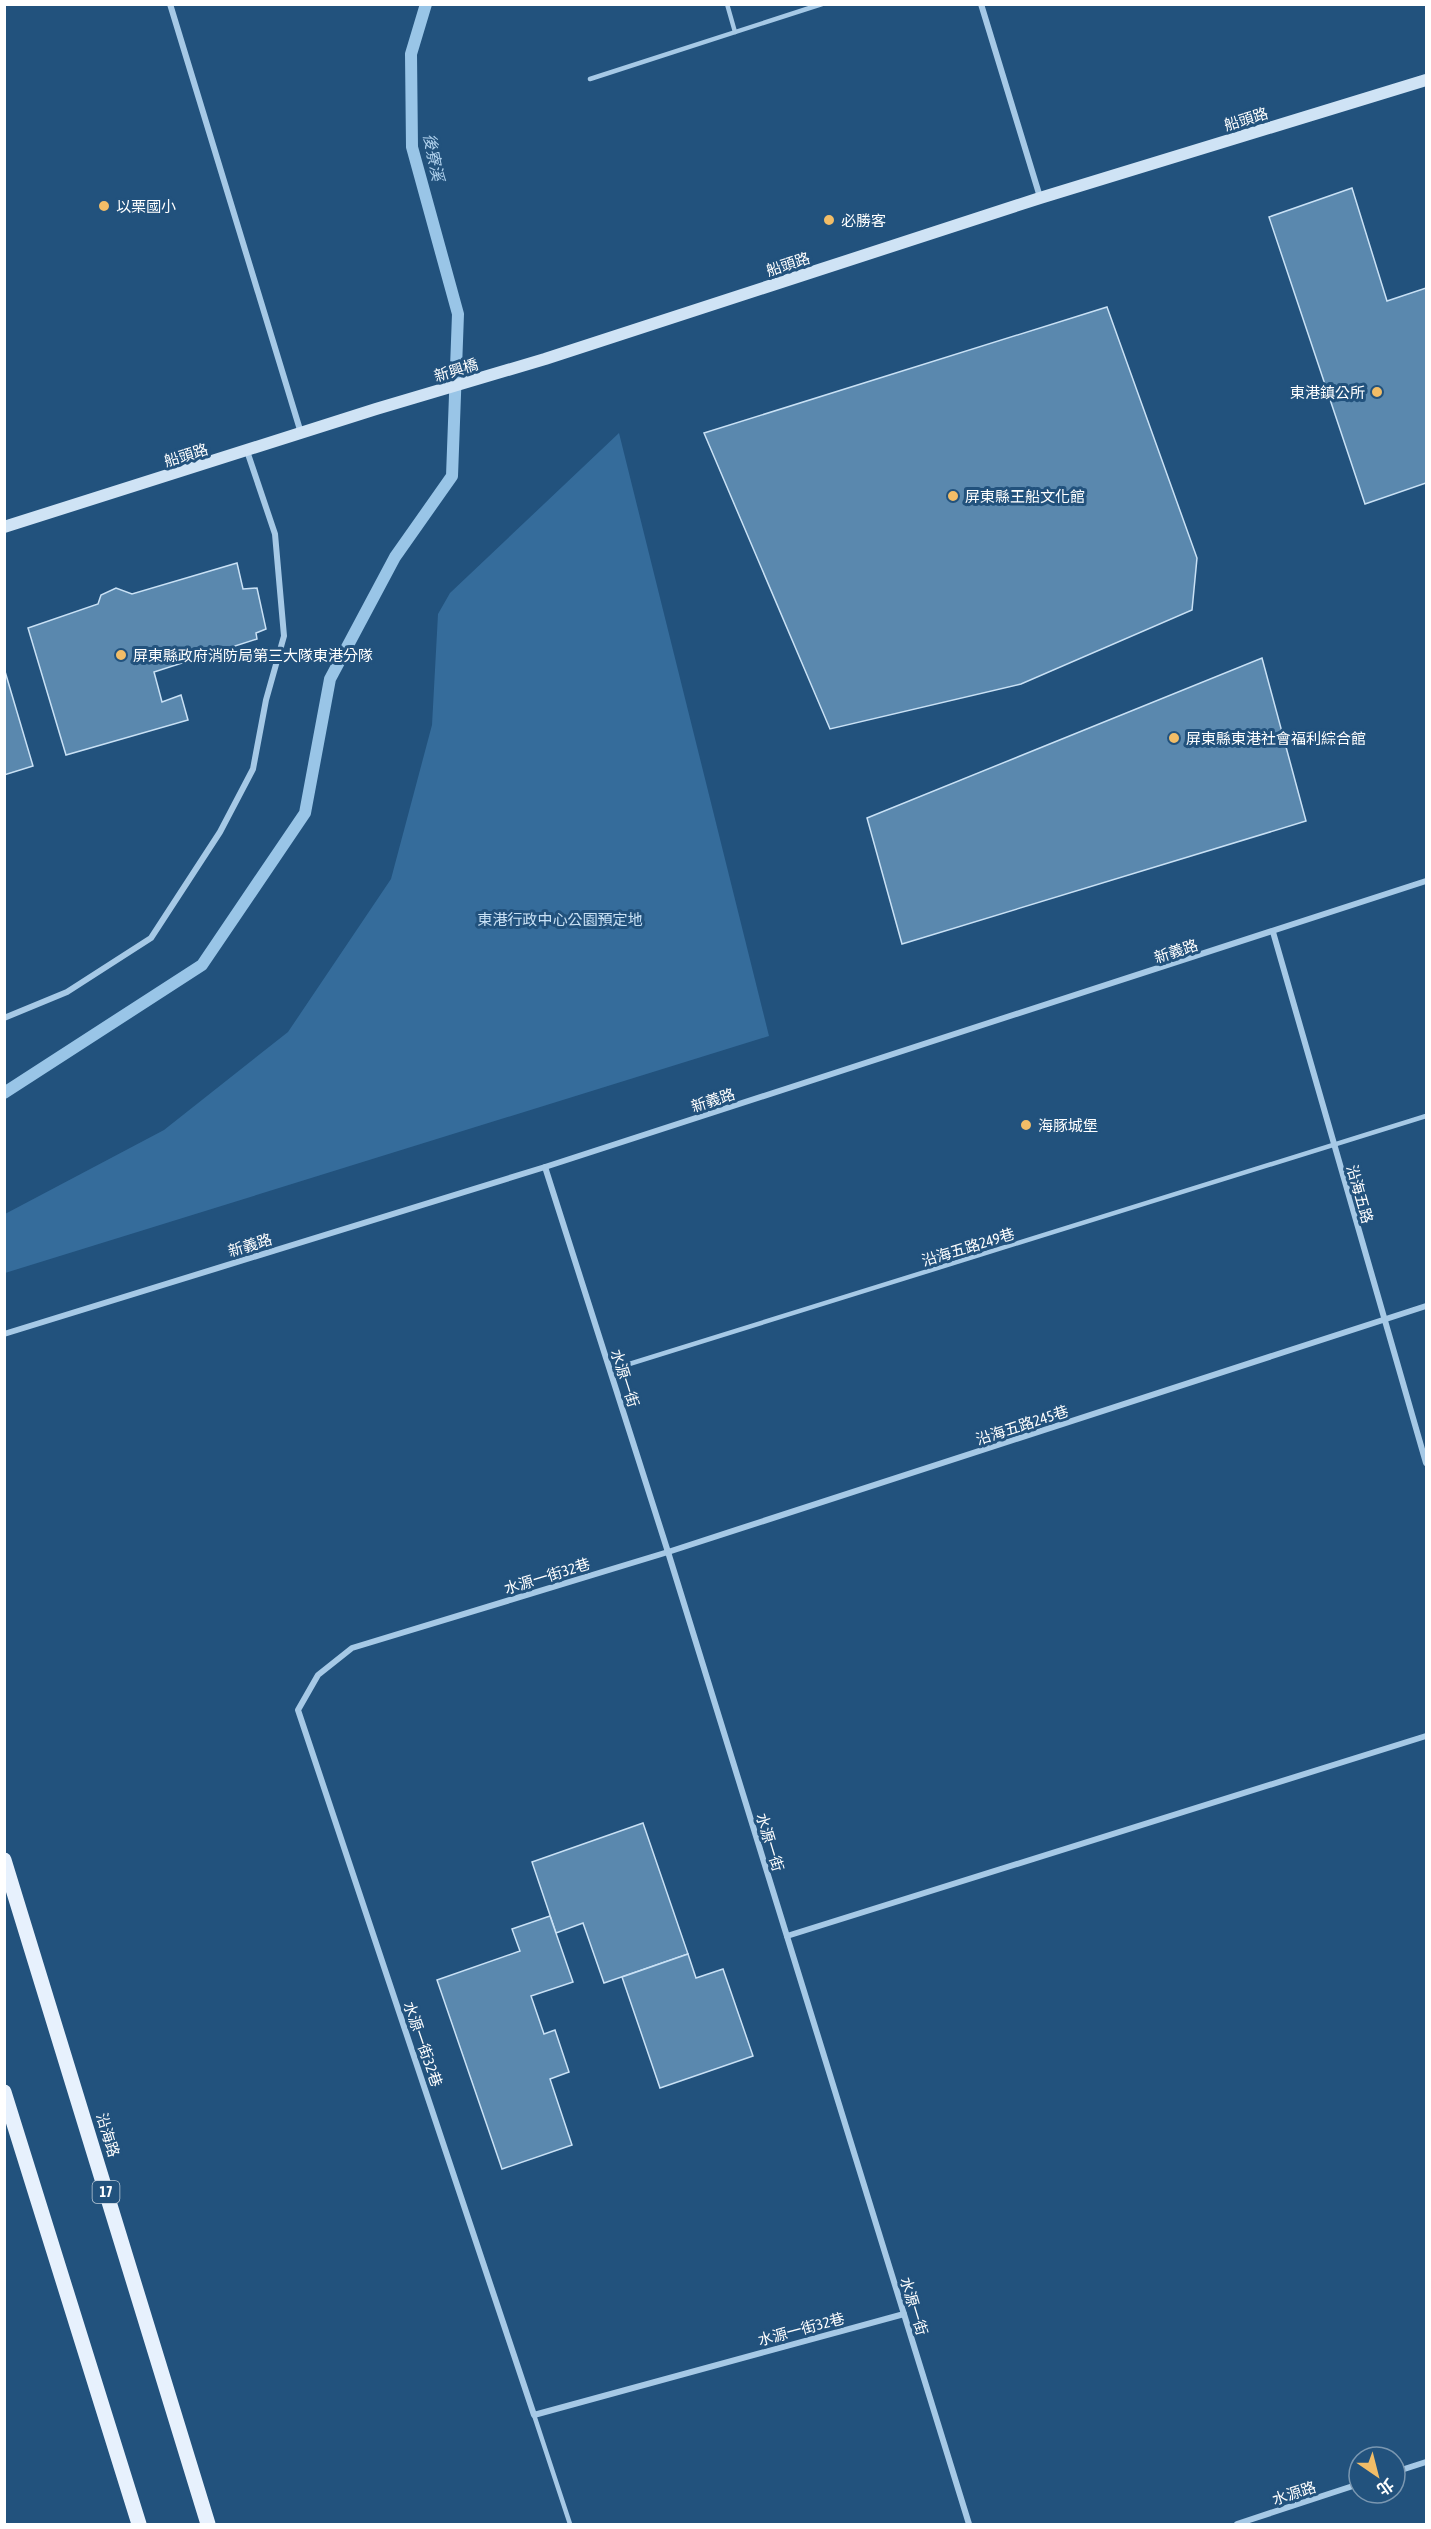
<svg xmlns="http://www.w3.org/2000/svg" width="1431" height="2529" font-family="'Asap Condensed','Noto Sans TC',sans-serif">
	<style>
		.green { fill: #356c9b }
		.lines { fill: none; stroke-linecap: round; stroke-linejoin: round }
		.stream { stroke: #99c5e7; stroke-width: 12 }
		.building { fill: #5a88ae; stroke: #c9e1f5; stroke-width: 1.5 }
		.service { stroke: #a6c9e6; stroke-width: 4.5 }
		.minor { stroke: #a6c9e6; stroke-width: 6 }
		.secondary { stroke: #cfe3f5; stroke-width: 12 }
		.primary { stroke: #e7f1fd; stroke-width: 15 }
		.poi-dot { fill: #f2bd67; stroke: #22527d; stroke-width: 2 }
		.labels { text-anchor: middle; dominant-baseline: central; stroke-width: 6; stroke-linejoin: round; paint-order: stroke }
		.shield { fill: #22527d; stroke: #bdcbd8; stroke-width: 1.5 }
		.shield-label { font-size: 14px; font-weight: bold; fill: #fff }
		.street-label { font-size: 15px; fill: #fff; stroke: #22527d }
		.poi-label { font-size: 15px; fill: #fff; stroke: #22527d; text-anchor: start }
		.park-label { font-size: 15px; fill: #c9e1f5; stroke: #22527d }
		.water-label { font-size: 16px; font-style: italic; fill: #b1d2ee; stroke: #22527d }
	</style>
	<rect width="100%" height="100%" fill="#22527d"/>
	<!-- green -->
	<polygon class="green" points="619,433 769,1036 5,1273 5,1214 164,1130 288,1032 391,879 432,725 438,614 450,593"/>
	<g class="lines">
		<!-- stream -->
		<polyline class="stream" points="4,1093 202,965 305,813 330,679 395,557 452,476 458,314 412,147 411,54 426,4"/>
	</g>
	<!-- building -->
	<g class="building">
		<polygon points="1352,188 1387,301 1426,288 1426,483 1365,504 1269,217"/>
		<polygon points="1107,307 1197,558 1192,610 1021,684 830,729 704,433"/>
		<polygon points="237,563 243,589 257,588 266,629 256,633 257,639 154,672 162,702 181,695 188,720 66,755 28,628 98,604 101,595 116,588 132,594"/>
		<polygon points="1262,658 1306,821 902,944 867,818"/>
		<polygon points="4,668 33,766 4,775"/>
		<polygon points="643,1823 688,1954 604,1983 583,1923 556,1933 532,1862"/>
		<polygon points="550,1916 573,1982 531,1996 544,2034 555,2030 569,2072 550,2079 572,2145 502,2169 437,1980 520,1951 512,1929"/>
		<polygon points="688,1954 696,1978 723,1969 753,2056 660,2088 622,1977"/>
	</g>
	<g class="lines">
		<!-- service -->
		<g class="service">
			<polyline points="727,4 735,32"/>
			<polyline points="590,79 822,4"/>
			<polyline points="610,1370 1426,1116"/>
			<polyline points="534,2415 570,2524"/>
		</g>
		<!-- minor -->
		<g class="minor">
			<polyline points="170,4 301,433"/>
			<polyline points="981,4 1040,197"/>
			<polyline points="1273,932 1426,1463"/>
			<polyline points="4,1018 67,992 151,938 220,832 253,769 266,700 284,636 275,534 247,451"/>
			<polyline points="545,1167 668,1552 969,2524"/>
			<polyline points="4,1334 545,1167 1426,881"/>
			<polyline points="787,1936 1426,1736"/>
			<polyline points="904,2314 534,2415 298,1710 318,1675 352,1648 668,1552 1426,1306"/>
			<polyline points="1395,2472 1426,2462"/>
			<polyline points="1237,2524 1359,2484"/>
		</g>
		<!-- secondary -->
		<polyline class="secondary" points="4,527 376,409 545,359 1040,198 1426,80"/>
		<!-- primary -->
		<g class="primary">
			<polyline points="4,1860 208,2524"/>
			<polyline points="4,2092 139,2524"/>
		</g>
	</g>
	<!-- markers -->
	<g class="poi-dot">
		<circle cx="104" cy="206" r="6"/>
		<circle cx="829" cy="220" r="6"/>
		<circle cx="1377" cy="392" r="6"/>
		<circle cx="953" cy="496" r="6"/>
		<circle cx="121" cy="655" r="6"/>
		<circle cx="1174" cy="738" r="6"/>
		<circle cx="1026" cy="1125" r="6"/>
	</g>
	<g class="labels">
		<!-- shield labels -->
		<rect class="shield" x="92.5" y="2181" width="27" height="22" rx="4.5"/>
		<g class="shield-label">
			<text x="106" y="2192">17</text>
		</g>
		<!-- street labels -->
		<g class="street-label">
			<text transform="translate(1246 119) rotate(-17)">船頭路</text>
			<text transform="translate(788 264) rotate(-18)">船頭路</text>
			<text transform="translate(456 370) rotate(-17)">新興橋</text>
			<text transform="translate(186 455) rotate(-17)">船頭路</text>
			<text transform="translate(1176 951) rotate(-18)">新義路</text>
			<text transform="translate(713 1100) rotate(-18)">新義路</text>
			<text transform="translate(1360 1194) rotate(74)">沿海五路</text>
			<text transform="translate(250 1245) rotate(-17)">新義路</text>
			<text transform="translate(968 1247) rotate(-17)">沿海五路249巷</text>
			<text transform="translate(625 1378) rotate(72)">水源一街</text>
			<text transform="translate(1022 1425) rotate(-18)">沿海五路245巷</text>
			<text transform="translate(547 1576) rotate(-17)">水源一街32巷</text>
			<text transform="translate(770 1842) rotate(73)">水源一街</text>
			<text transform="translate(423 2044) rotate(71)">水源一街32巷</text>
			<text transform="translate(108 2135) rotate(73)">沿海路</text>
			<text transform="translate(914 2306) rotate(73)">水源一街</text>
			<text transform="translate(801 2329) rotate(-15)">水源一街32巷</text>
			<text transform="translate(1294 2493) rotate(-18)">水源路</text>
		</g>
		<!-- poi labels -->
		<g class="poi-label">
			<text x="116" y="206">以栗國小</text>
			<text x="841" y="220">必勝客</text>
			<text x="1365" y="392" text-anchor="end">東港鎮公所</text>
			<text x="965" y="496">屏東縣王船文化館</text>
			<text x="133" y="655">屏東縣政府消防局第三大隊東港分隊</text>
			<text x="1186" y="738">屏東縣東港社會福利綜合館</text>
			<text x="1038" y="1125">海豚城堡</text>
		</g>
		<!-- park labels -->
		<g class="park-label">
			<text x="560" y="919">東港行政中心公園預定地</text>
		</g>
		<!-- water labels -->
		<g class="water-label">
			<text transform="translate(434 157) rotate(79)">後寮溪</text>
		</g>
	</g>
	<!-- border -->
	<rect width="1431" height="2529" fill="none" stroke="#ffffff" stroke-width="12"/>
	<!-- north arrow -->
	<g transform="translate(1377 2475) rotate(145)"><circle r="28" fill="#22527d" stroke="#7a97b1" stroke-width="1.5"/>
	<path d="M0-4.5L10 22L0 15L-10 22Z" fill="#f2bd67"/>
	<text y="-9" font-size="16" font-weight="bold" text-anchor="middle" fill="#ffffff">北</text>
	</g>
</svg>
